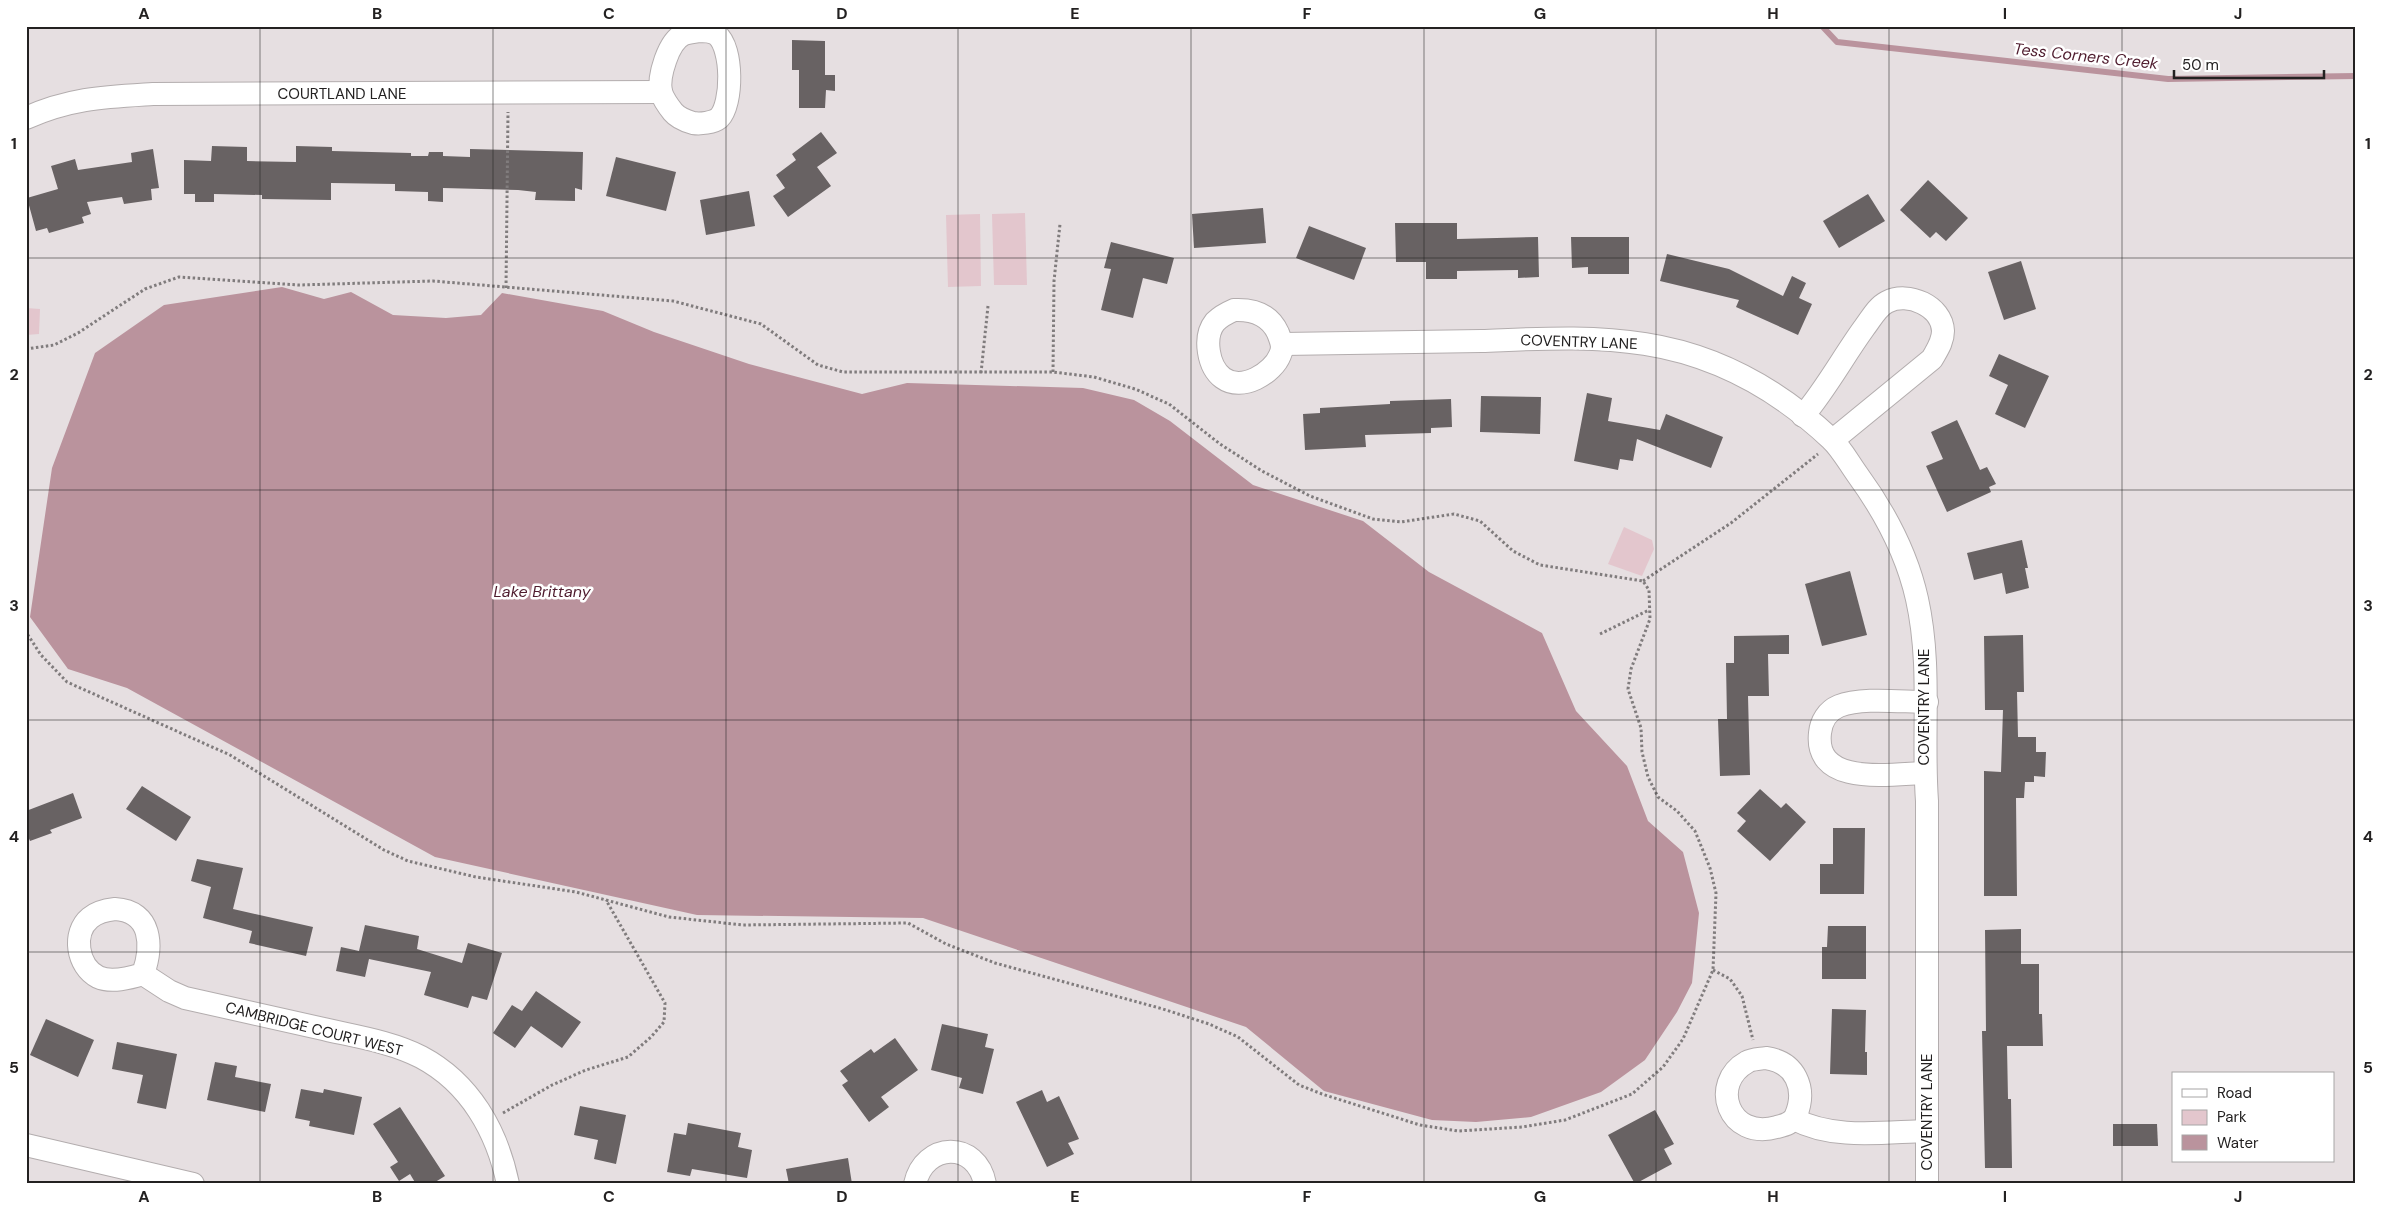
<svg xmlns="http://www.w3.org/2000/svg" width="2382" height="1210" font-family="'DM Sans',sans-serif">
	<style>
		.green { fill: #e3c6cd }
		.water { fill: #ba939d }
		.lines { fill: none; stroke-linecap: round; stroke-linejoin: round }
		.stream { stroke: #ba939d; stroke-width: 6 }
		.building { fill: #686263 }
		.minor-casing { stroke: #b3adae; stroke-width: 24 }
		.path { stroke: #807c7d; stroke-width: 3; stroke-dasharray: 2.5 2.5; stroke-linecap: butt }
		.minor { stroke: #fff; stroke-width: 22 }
		.grid { fill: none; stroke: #232121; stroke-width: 1; stroke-opacity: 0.55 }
		.labels { text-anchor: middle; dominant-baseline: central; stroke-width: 5; stroke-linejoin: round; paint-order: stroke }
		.street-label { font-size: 15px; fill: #232121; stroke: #fff }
		.water-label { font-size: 16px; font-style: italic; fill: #4f1c2e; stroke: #fff }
		.neatline { fill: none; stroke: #232121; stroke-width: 2 }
		.grid-label { font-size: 16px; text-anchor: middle; font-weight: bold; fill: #232121 }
	</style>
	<rect width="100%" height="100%" fill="#e6dfe1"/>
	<!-- green -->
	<g class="green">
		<polygon points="1025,213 1027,285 994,285 992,214"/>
		<polygon points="980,214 981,286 948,287 946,215"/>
		<polygon points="26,308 40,309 39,334 26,335"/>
		<polygon points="1624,527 1652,540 1654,549 1642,576 1608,564"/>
	</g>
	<!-- water -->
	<polygon class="water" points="282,287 324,299 351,292 393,315 446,318 481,315 502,293 603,311 654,332 749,364 862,394 907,383 1083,388 1134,400 1170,421 1253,485 1363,521 1429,572 1542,633 1576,711 1627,766 1648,821 1683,852 1699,913 1692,983 1677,1012 1645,1060 1601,1092 1531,1117 1476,1122 1432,1120 1324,1091 1246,1027 923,918 697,915 435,857 127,688 68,669 30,617 52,468 95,353 164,305"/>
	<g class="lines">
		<!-- stream -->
		<polyline class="stream" points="1822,26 1837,42 2168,79 2356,76"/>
	</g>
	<!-- building -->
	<g class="building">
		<polygon points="792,40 825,41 825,75 835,75 835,91 826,90 825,108 799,108 799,70 792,70"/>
		<polygon points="821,132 837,153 817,167 831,186 788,217 773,196 785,188 776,175 796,160 792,154"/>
		<polygon points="212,146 247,147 247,161 296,162 296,146 332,147 332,151 411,153 411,156 428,156 429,152 443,152 443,156 470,157 470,149 583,152 582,190 575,188 575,201 535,200 536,192 518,190 443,188 443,202 428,201 428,192 395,191 395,184 331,183 331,200 262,199 262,195 214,194 214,202 195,202 195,194 184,194 184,160 211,161"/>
		<polygon points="153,149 159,188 151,189 152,200 124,204 122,197 87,202 91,214 82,217 84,223 49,233 47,228 36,231 27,198 58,189 51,166 75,159 78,170 132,162 131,153"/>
		<polygon points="616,157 676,172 666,211 606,196"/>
		<polygon points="1928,180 1968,218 1946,241 1936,232 1930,238 1900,210"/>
		<polygon points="749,191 755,226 706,235 700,200"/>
		<polygon points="1868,194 1885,221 1839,248 1823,221"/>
		<polygon points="1263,208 1266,243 1194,248 1192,214"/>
		<polygon points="1395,223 1457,223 1457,239 1538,237 1539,277 1518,278 1518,270 1457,271 1457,279 1426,279 1426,262 1396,262"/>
		<polygon points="1309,226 1366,248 1354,280 1296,258"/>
		<polygon points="1571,237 1629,237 1629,274 1588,274 1588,267 1572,268"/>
		<polygon points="1111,242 1174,258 1167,284 1143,278 1133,318 1101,310 1111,269 1104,268"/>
		<polygon points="1667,254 1729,269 1783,296 1792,276 1806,283 1799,298 1812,304 1798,335 1736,307 1739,300 1660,281"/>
		<polygon points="2021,261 2036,309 2004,320 1988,272"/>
		<polygon points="1999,354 2049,376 2025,428 1995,414 2008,385 1989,376"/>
		<polygon points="1587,393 1612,398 1608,421 1660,430 1666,414 1723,437 1711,468 1637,439 1633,461 1620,459 1618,470 1574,461"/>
		<polygon points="1481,396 1541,397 1540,434 1480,432"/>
		<polygon points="1451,399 1452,427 1431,428 1431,433 1365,435 1366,447 1305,450 1303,414 1320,413 1320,408 1390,404 1390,401"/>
		<polygon points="1957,420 1980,470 1987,467 1996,484 1989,487 1991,492 1947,512 1926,466 1943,459 1931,432"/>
		<polygon points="2022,540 2028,568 2025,568 2029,588 2006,594 2002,573 1974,580 1967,553"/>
		<polygon points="1850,571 1867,635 1822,646 1805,584"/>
		<polygon points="1789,635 1789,654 1768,654 1769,696 1748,696 1750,775 1720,776 1718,719 1727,719 1726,663 1734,663 1734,636"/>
		<polygon points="2023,635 2024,692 2017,692 2018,737 2036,737 2036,752 2046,752 2045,777 2034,776 2034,782 2025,782 2024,798 2016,798 2017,896 1984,896 1984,771 2001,772 2003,710 1985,710 1984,636"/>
		<polygon points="142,786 191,817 176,841 126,809"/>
		<polygon points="1760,789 1781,808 1786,803 1806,822 1770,861 1737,831 1746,821 1737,813"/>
		<polygon points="73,793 82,818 50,830 52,833 30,841 26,831 26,811"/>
		<polygon points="1833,828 1865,828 1864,894 1820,894 1820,864 1833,864"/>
		<polygon points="197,859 243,868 233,909 313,927 306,956 249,943 252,931 203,918 211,887 191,881"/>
		<polygon points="365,925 419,936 417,949 462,963 468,943 502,953 487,1000 472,996 468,1008 424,995 431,972 369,959 365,977 336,971 341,947 359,951"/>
		<polygon points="1828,926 1866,926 1866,979 1822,979 1822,947 1827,947"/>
		<polygon points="2021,929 2021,964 2039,964 2039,1014 2042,1014 2043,1046 2007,1046 2008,1099 2011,1099 2012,1168 1985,1168 1982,1031 1986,1031 1985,930"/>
		<polygon points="536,991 581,1022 562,1048 531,1026 515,1048 493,1033 512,1005 522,1011"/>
		<polygon points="1832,1009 1866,1010 1865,1052 1867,1052 1867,1075 1830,1074"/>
		<polygon points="46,1019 94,1040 78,1077 30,1055"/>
		<polygon points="942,1024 988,1034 985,1047 994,1049 983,1094 959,1088 962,1078 931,1070"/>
		<polygon points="895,1038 918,1070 881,1097 889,1107 869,1122 842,1085 848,1081 840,1071 871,1049 874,1053"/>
		<polygon points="117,1042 177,1054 166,1109 137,1103 143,1075 112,1069"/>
		<polygon points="215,1062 237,1066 235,1077 271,1084 265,1112 207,1100"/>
		<polygon points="301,1089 323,1093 324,1089 362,1097 354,1135 309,1126 310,1121 295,1118"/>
		<polygon points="1042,1090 1047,1102 1059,1096 1079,1139 1068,1143 1074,1154 1047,1167 1016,1102"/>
		<polygon points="580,1106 626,1115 616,1164 594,1159 598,1140 574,1135"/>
		<polygon points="400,1107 445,1176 432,1184 416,1184 410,1174 399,1181 390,1167 398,1162 373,1124"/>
		<polygon points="1655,1110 1674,1144 1664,1149 1672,1164 1635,1184 1608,1135"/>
		<polygon points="688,1123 741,1133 738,1147 752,1150 747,1178 692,1169 690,1176 667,1172 674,1133 686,1135"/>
		<polygon points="2113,1124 2157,1124 2158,1146 2113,1146"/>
		<polygon points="848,1158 852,1184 789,1184 786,1169"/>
	</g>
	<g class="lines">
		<defs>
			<g id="minor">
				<path d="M699,31C705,31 712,31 717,35C733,48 733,104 719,118C713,123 700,124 693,123C686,121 678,118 673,112C669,107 663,98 661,92C658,77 668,41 684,34C688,33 694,32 699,31Z"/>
				<path d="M26,118C71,98 105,97 153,94L661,92"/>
				<path d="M1234,310C1254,309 1270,315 1278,333C1281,341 1284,347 1280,355C1273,373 1242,392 1223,378C1208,367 1203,337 1215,322C1221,316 1227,313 1234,310Z"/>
				<path d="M1283,344C1349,343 1415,342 1481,341C1535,339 1591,335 1645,344C1716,355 1779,390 1831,439C1841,448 1849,463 1857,474C1884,511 1907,554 1917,599C1932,666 1922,734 1927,801V1184"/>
				<path d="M1803,416C1826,389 1843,357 1864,328C1871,319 1877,307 1887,302C1908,291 1942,306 1943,331C1943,342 1937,350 1932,359L1833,440"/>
				<path d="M1925,773C1891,774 1814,787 1820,733C1821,722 1827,711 1839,706C1861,697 1902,702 1927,702"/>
				<path d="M115,909C152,911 153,946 143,974C130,978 111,983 98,977C77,966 72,933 90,918C97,912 106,910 115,909Z"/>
				<path d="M143,974L169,991L185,998C230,1008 274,1018 319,1028C352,1036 390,1041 421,1057C470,1083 497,1131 508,1184"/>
				<path d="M1766,1058C1795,1062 1807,1088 1796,1115C1793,1123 1785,1125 1777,1127C1728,1141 1709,1083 1747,1062C1752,1059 1760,1059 1766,1058Z"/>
				<path d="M1794,1119C1833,1140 1884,1132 1926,1131"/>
				<polyline points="26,1145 193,1184"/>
				<path d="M915,1184C924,1142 977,1140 985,1184"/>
			</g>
		</defs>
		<!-- minor casing -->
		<use href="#minor" class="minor-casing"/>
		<!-- path -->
		<g class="path">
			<polyline points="506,288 508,112"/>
			<polyline points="26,349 54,345 78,333 145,289 179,277 299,285 433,281 673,301 761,324 818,365 843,372 1053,372 1094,377 1135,389 1169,404 1220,444 1262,471 1310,496 1373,519 1401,522 1454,514 1480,521 1513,551 1540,565 1643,581 1649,590 1650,619 1631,669 1628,689 1641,728 1642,752 1648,777 1658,797 1677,811 1695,831 1710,868 1716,893 1713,970 1683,1039 1663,1067 1632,1094 1565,1120 1522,1127 1458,1131 1420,1125 1322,1094 1299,1085 1238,1037 1209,1024 1163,1009 995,963 946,944 908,923 743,925 669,917 576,892 476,877 408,861 384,850 230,755 67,682 41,655 26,632"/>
			<polyline points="1053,372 1054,281 1060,224"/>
			<polyline points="981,373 988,306"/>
			<polyline points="1643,581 1731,523 1818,454"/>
			<polyline points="1600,634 1649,610"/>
			<polyline points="1713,970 1730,979 1742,996 1753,1040"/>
			<polyline points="503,1113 552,1085 586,1070 628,1057 651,1037 664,1022 665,1003 606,900"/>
		</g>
		<!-- minor -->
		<use href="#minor" class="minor"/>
	</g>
	<!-- grid -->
	<path class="grid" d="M260,26V1184M493,26V1184M726,26V1184M958,26V1184M1191,26V1184M1424,26V1184M1656,26V1184M1889,26V1184M2122,26V1184M26,258H2356M26,490H2356M26,720H2356M26,952H2356"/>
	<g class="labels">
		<!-- street labels -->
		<g class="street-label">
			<text x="342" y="94">COURTLAND LANE</text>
			<text transform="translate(1579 342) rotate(2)">COVENTRY LANE</text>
			<text transform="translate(1924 707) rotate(-90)">COVENTRY LANE</text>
			<text transform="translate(314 1029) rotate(14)">CAMBRIDGE COURT WEST</text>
			<text transform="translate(1927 1112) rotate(-90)">COVENTRY LANE</text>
		</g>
		<!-- water labels -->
		<g class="water-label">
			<text transform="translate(2086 56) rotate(6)">Tess Corners Creek</text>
			<text x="542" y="591">Lake Brittany</text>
		</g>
	</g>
	<!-- border -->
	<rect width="2382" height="1210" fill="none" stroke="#ffffff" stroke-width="55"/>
	<!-- legend -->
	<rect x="2172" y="1072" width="162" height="90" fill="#ffffff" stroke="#a7a6a6"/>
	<rect x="2182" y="1089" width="25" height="8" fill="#ffffff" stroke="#a7a6a6"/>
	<text x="2217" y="1098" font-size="15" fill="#232121">Road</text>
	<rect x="2182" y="1110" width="25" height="15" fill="#e3c6cd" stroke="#a7a6a6"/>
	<text x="2217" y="1122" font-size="15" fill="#232121">Park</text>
	<rect x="2182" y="1135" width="25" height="15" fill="#ba939d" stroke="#a7a6a6"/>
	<text x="2217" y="1148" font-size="15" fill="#232121">Water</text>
	<!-- scale -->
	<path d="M2174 70v8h150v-8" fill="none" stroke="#232121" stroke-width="2.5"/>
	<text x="2182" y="70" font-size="15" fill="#232121" stroke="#ffffff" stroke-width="4" paint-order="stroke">50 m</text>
	<rect x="28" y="28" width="2326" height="1154" class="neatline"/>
	<g class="grid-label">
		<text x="144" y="19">A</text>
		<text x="377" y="19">B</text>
		<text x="609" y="19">C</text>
		<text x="842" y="19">D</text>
		<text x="1075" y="19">E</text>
		<text x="1307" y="19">F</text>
		<text x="1540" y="19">G</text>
		<text x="1773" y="19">H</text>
		<text x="2005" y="19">I</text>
		<text x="2238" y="19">J</text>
		<text x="14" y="149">1</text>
		<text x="2368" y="149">1</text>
		<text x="14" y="380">2</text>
		<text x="2368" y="380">2</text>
		<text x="14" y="611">3</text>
		<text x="2368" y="611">3</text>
		<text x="14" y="842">4</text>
		<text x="2368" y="842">4</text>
		<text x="14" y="1073">5</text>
		<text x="2368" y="1073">5</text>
		<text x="144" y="1202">A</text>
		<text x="377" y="1202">B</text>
		<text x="609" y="1202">C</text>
		<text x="842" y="1202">D</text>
		<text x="1075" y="1202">E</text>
		<text x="1307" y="1202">F</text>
		<text x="1540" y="1202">G</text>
		<text x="1773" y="1202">H</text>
		<text x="2005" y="1202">I</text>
		<text x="2238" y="1202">J</text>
	</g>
</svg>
